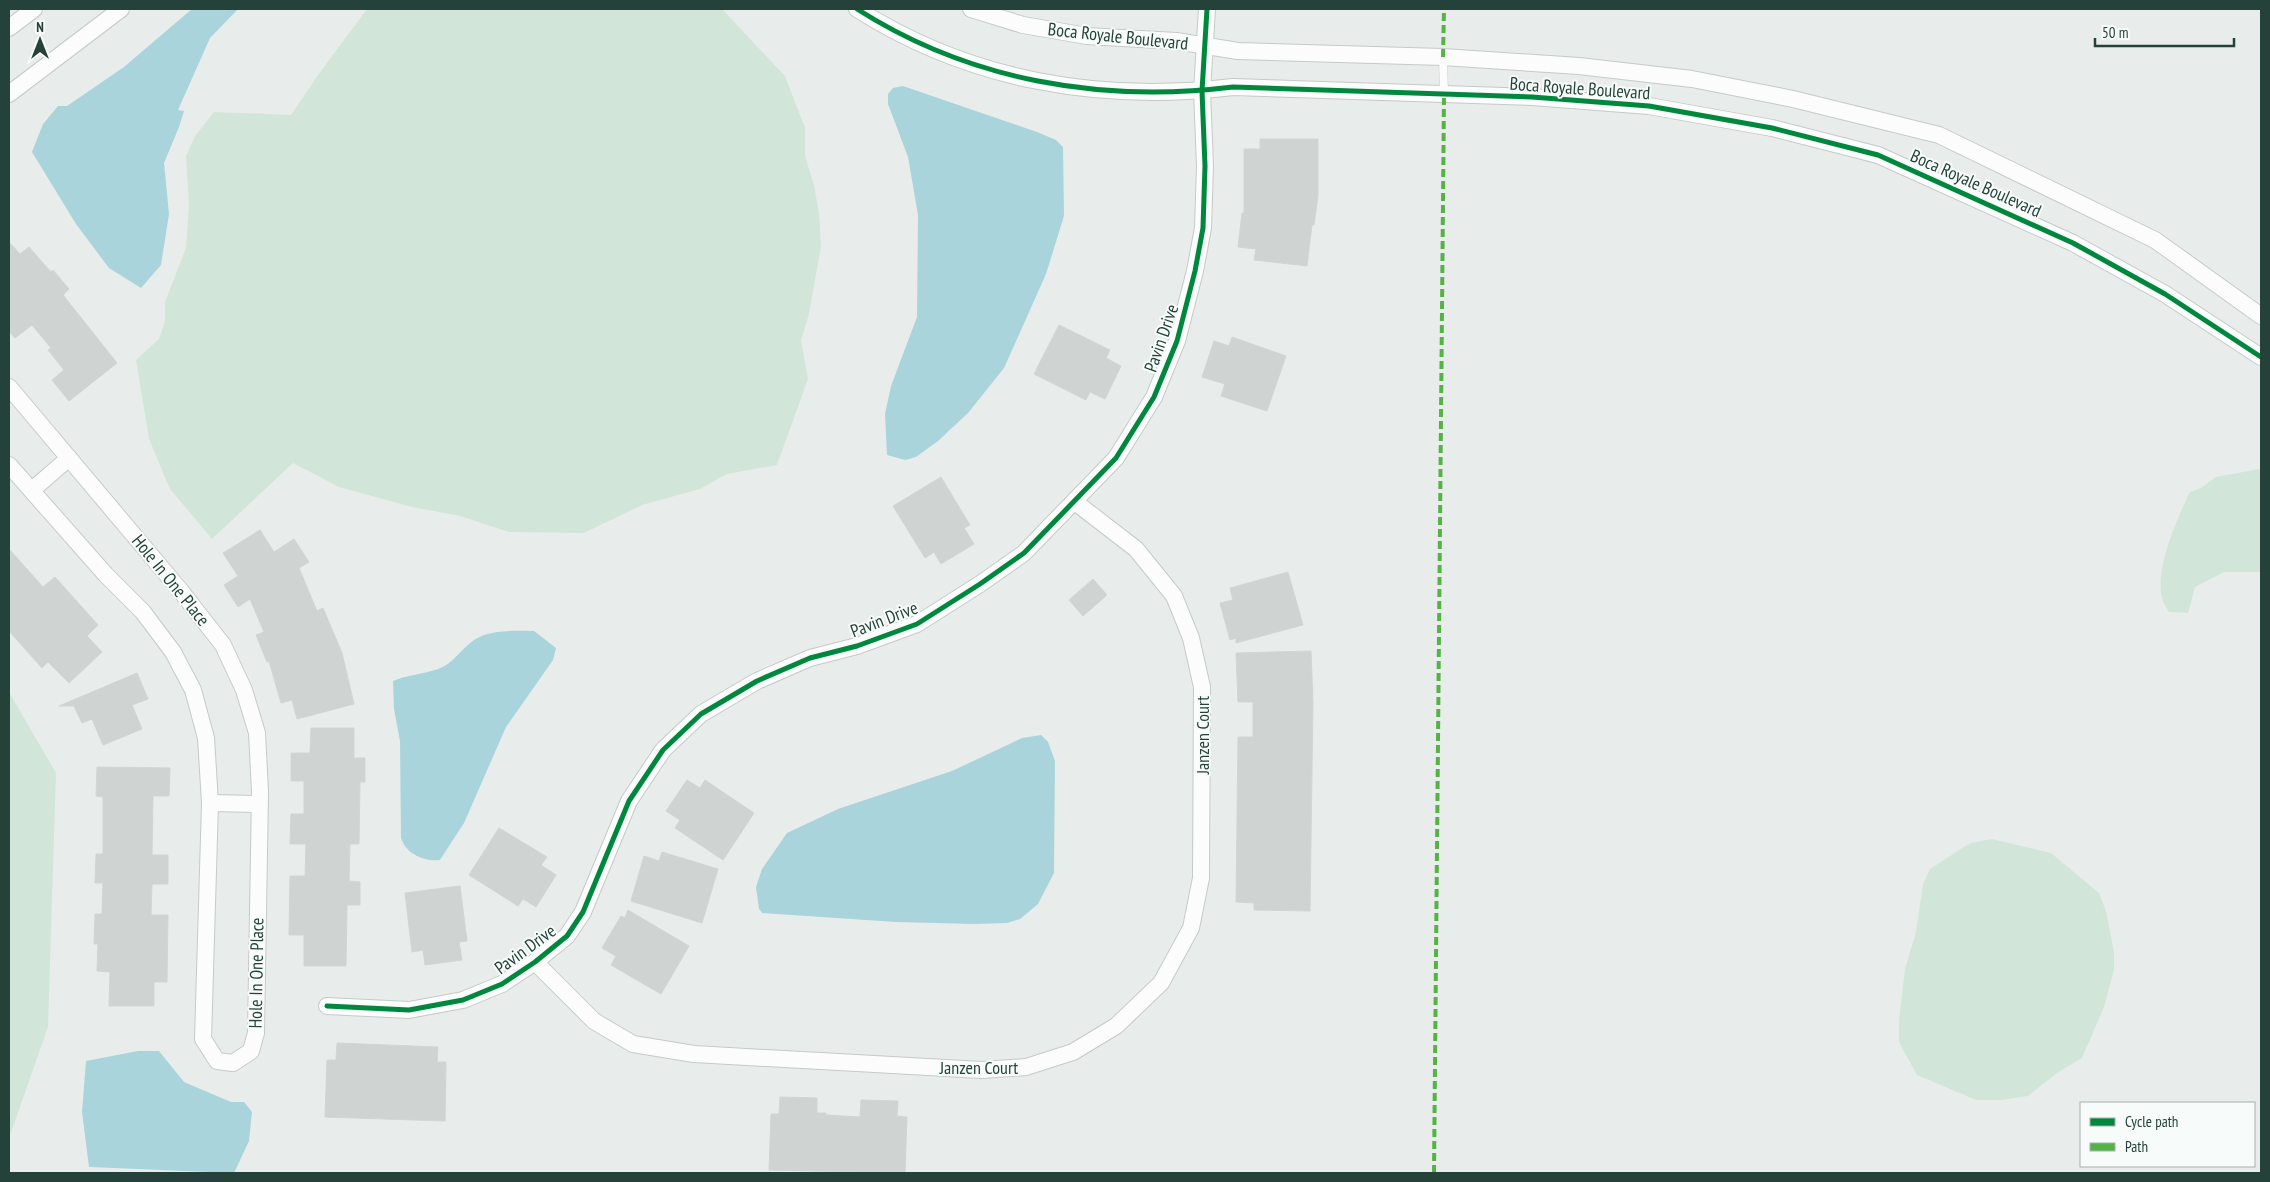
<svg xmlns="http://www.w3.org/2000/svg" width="2270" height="1182" font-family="'PT Sans Narrow',sans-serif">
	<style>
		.green { fill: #d1e6d8 }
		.water { fill: #a9d4db }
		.building { fill: #cfd4d2; stroke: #d1d6d4 }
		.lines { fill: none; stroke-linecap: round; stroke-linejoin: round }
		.lane-casing { stroke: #c5cac8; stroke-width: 9 }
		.street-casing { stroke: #c5cac8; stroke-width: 18 }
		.lane { stroke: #fcfcfc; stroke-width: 8 }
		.street { stroke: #fcfcfc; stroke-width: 16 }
		.quiet { stroke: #55b346; stroke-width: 4; stroke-dasharray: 8 4; stroke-linecap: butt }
		.cycleway-casing { stroke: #f7fbf9; stroke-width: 8 }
		.cycleway { stroke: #00873e; stroke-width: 5 }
		.labels { text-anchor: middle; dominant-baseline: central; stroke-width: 4; stroke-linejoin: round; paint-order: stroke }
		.street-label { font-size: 18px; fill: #24423a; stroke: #f7fbf9 }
	</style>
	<rect width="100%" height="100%" fill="#e8edeb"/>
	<!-- green -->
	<g class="green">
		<polygon points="367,9 722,9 785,76 805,128 805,156 814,185 819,213 821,246 809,314 801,340 808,379 777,465 727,474 700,489 642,505 584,533 509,532 460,516 412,507 339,487 293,463 212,539 170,489 149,439 136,360 159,339 165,321 165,302 186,248 189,205 186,156 195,136 214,112 291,115 318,75"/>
		<path d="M2259,469L2261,471V572H2224L2195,587L2188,613L2169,612C2167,608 2163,603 2162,598C2155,568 2177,519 2190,492L2201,488L2216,477Z"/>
		<polygon points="9,692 56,773 48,1027 9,1138"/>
		<polygon points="1992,839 2051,853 2099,893 2106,911 2114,952 2114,970 2104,1007 2082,1058 2057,1073 2028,1096 2002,1100 1976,1100 1917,1075 1899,1042 1899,1020 1905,969 1916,932 1923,884 1930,869 1970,843"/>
	</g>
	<!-- water -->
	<g class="water">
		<polygon points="192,9 238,9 210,38 178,110 184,111 179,127 164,163 169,214 161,265 141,288 109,268 76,224 32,152 43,124 58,106 67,106 124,67"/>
		<polygon points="903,86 1037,132 1056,140 1063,147 1064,216 1046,274 1004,368 968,413 938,441 916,457 905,460 887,455 885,414 891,386 917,317 918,215 908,157 888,104 888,94 893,88"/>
		<path d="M534,631L556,648L553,660L506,727L464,823L440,860C425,862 406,854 401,838L400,741L394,709L393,681C407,675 423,674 438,669C453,664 461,649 474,640C491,629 514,631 534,631Z"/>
		<polygon points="1041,735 1048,742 1055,761 1054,873 1038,904 1020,919 1007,923 974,924 896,922 762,913 759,909 756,887 762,869 787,833 838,809 952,771 1022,738"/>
		<polygon points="138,1051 159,1051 184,1082 231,1102 244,1102 252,1112 249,1141 234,1173 89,1167 82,1112 86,1061"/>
	</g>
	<!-- building -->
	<g class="building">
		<polygon points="1260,139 1318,139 1318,195 1314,225 1312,225 1307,266 1254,260 1256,249 1238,247 1242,213 1244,213 1244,149 1260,149"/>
		<polygon points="9,242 20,254 29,247 51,272 53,270 69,289 63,295 117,363 69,401 52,380 64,370 48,350 51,348 32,325 15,338 9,331"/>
		<polygon points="1059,325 1110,350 1106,358 1121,366 1105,399 1090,392 1086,400 1034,374"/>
		<polygon points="1232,337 1286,356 1267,411 1221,396 1225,384 1202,377 1214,341 1229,346"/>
		<polygon points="941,477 970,525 964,528 974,544 941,564 934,552 925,558 893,506"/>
		<polygon points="260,530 274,552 294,539 309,562 299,568 317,611 323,608 342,653 354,704 297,719 292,700 281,703 269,661 267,662 256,635 264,632 250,599 238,607 224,585 238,576 223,553"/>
		<polygon points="9,549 43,587 55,577 98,625 87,636 102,652 69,683 48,662 42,668 9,631"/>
		<polygon points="1288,572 1303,625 1236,643 1236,638 1230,640 1220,603 1233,600 1230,588"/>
		<polygon points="1093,579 1107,595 1083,616 1069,600"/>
		<polygon points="1311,651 1313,704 1310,911 1254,910 1254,903 1236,902 1238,737 1253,737 1253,702 1238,702 1236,653"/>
		<polygon points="137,673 148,699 132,705 142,729 103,745 92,719 82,723 74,706 59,706"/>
		<polygon points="311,728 354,728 354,758 365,758 365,782 360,782 359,844 350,844 349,881 360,882 360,905 347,905 346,966 304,966 304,935 289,935 290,876 305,876 306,844 290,844 291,814 304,814 304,781 291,781 291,753 310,753"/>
		<polygon points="97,767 170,768 169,796 153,796 152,855 168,855 168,884 152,884 151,915 168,915 167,982 154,982 154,1006 109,1006 110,972 97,971 98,944 94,944 95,914 102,914 103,883 95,883 96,854 103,854 103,797 96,796"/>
		<polygon points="687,780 700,788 705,780 754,813 723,860 675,828 680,820 666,811"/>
		<polygon points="499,828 547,857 541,865 556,875 536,907 523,899 518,906 469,875"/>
		<polygon points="662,852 718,869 702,923 631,901 644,856 659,861"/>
		<polygon points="460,886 467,941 459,942 462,960 425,965 423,950 412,952 405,893"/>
		<polygon points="628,910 689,946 661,994 611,965 616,956 602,948 621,916 625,918"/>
		<polygon points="337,1043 438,1047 437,1062 446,1062 445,1121 325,1117 327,1060 336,1060"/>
		<polygon points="780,1097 817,1098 817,1113 826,1113 826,1115 860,1117 861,1100 898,1101 897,1116 907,1117 905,1173 769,1170 771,1114 779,1114"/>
	</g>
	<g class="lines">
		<defs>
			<polyline id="lane" points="1443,57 1444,94"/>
			<g id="street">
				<path d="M857,9C970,81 1101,103 1233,87L1532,97L1649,106L1772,128L1878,155L2073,243L2165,294L2261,357"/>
				<polyline points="971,9 1023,25 1087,36 1176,41 1238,51 1443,57 1579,66 1692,79 1793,99 1939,135 2155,240 2261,316"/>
				<polyline points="9,28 34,9"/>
				<polyline points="9,94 121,9"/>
				<polyline points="9,387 180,590 223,645 244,690 257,733 260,792 256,1033 251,1051 233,1063 217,1061 203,1039 210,803 206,738 193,690 173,652 143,612 106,575 9,465"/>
				<polyline points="32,490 69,458"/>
				<polyline points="210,803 259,804"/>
				<polyline points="535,962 594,1021 633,1044 694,1054 982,1070 1026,1067 1073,1052 1116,1026 1161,983 1191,928 1201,878 1202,687 1191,638 1174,596 1136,549 1075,502"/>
				<polyline points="327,1006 409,1010 463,1000 502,984 535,962 567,936 583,912 629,801 663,750 701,714 757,681 810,658 857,646 917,624 980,584 1024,553 1116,458 1154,397 1177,341 1195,271 1203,228 1205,166 1202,91 1207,9"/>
			</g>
		</defs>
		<!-- lane casing -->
		<use href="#lane" class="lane-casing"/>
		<!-- street casing -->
		<use href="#street" class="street-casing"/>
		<!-- lane -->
		<use href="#lane" class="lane"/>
		<!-- street -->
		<use href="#street" class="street"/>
		<!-- quiet -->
		<g class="quiet">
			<polyline points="1443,57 1444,9"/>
			<polyline points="1434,1173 1444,94"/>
		</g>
		<defs>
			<g id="cycleway">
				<path d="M857,9C970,81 1101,103 1233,87L1532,97L1649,106L1772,128L1878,155L2073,243L2165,294L2261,357"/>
				<polyline points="327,1006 409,1010 463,1000 502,984 535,962 567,936 583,912 629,801 663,750 701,714 757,681 810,658 857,646 917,624 980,584 1024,553 1116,458 1154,397 1177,341 1195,271 1203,228 1205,166 1202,91 1207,9"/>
			</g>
		</defs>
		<!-- cycleway casing -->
		<use href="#cycleway" class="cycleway-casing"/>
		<!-- cycleway -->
		<use href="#cycleway" class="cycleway"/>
	</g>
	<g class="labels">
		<!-- street labels -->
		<g class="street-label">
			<text transform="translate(1118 36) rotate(6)">Boca Royale Boulevard</text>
			<text transform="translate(1580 88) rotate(4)">Boca Royale Boulevard</text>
			<text transform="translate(1976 183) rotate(24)">Boca Royale Boulevard</text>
			<text transform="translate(1161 338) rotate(-71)">Pavin Drive</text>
			<text transform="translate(171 580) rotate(51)">Hole In One Place</text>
			<text transform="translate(884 619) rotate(-21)">Pavin Drive</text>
			<text transform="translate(1202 735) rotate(-90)">Janzen Court</text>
			<text transform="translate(525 949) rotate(-36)">Pavin Drive</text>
			<text transform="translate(256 973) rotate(-89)">Hole In One Place</text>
			<text x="979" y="1067">Janzen Court</text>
		</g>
	</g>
	<!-- border -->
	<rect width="2270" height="1182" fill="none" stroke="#24423a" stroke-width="20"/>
	<!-- legend -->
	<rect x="2080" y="1102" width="175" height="65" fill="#f7fbf9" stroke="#a3b1ad"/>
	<rect x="2090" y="1118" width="25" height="8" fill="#00873e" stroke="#a3b1ad"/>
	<text x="2125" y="1127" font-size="15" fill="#24423a">Cycle path</text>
	<rect x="2090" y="1143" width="25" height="8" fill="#55b346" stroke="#a3b1ad"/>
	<text x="2125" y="1152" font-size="15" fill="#24423a">Path</text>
	<!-- north arrow -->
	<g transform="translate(40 40)" stroke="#f7fbf9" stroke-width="4" paint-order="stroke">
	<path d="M0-4L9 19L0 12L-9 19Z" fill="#24423a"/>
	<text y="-8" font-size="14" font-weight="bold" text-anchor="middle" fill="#24423a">N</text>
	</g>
	<!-- scale -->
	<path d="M2095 38v8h139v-8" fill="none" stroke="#24423a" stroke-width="2.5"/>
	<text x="2102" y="38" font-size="15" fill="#24423a" stroke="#f7fbf9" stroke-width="4" paint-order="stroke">50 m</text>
</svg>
